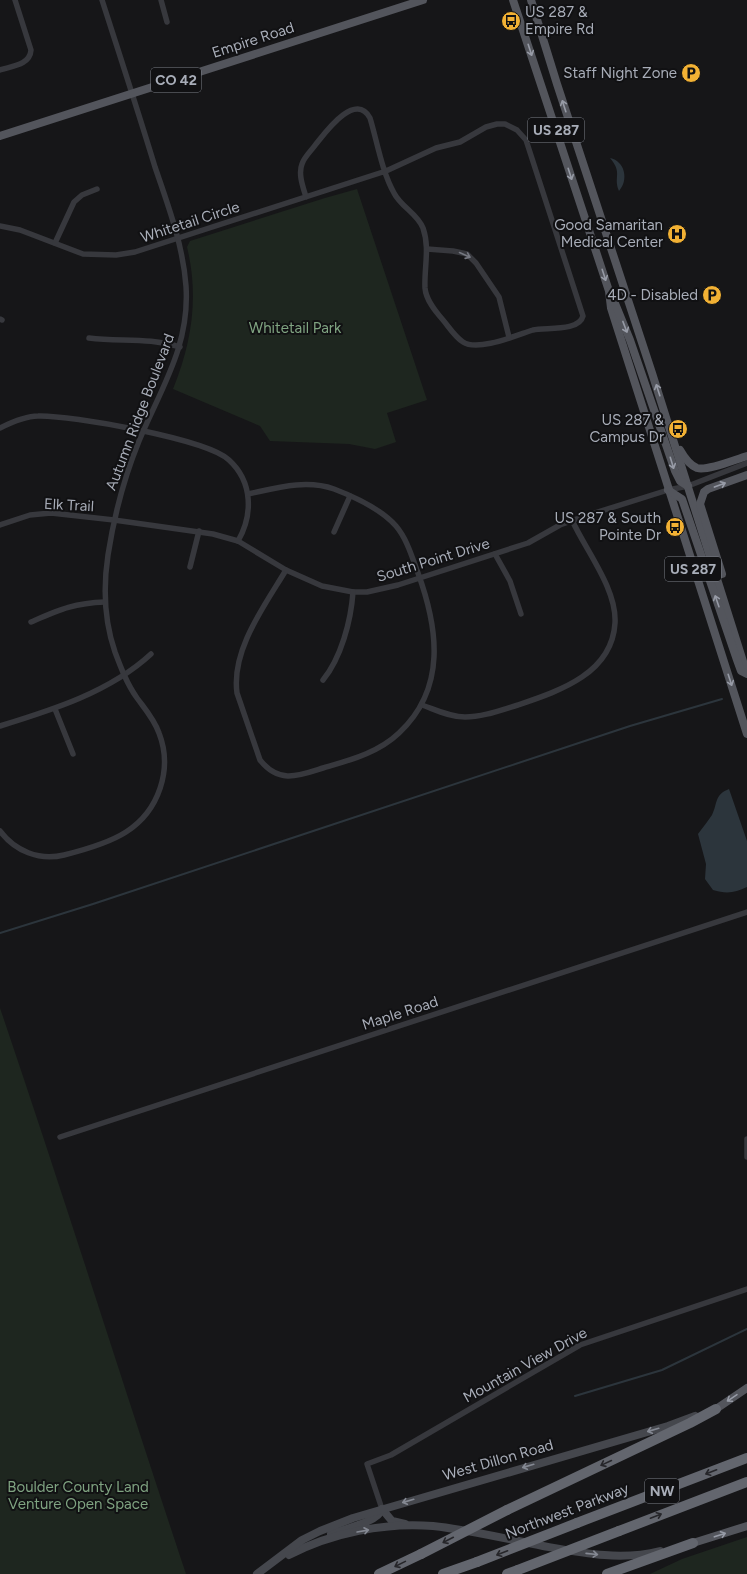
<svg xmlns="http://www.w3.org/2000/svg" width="747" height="1574" font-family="Figtree,sans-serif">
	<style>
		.green { fill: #1e261f }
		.water { fill: #2c353c }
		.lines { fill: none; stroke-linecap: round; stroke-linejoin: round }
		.stream { stroke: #2c353c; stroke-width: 2 }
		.street { stroke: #37383d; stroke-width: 5.5 }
		.secondary { stroke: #45474d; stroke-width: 8 }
		.primary { stroke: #53555c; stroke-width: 8 }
		.highway { stroke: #63666e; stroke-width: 10 }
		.highway-bridge { stroke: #63666e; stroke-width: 10 }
		.oneway { stroke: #979ba6 }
		.oneway2 { stroke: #757881 }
		.oneway3 { stroke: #858993 }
		.oneway4 { stroke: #26262a }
		.labels { text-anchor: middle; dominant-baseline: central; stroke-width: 4; stroke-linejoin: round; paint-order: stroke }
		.shield { fill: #111113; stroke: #7b7e86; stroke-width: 1 }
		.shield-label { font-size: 14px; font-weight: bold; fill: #a8adb8 }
		.poi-label { font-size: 15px; fill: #a8adb8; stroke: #111113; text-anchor: end }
		.street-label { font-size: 15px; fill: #a8adb8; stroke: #111113 }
		.park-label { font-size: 15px; fill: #7fa381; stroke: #111113 }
	</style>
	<rect width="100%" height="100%" fill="#161618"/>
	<!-- green -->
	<g class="green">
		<path d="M357,189L427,400L387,413L396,442L375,449L349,444L270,441L260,426L173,389C192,343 199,296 187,247L190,241L325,198Z"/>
		<path d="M0,1008C64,1196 123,1385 186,1574H0Z"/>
		<polygon points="747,1537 747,1574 650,1574 682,1559"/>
	</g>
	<!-- water -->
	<g class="water">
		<path d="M610,158C625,161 629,180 619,191C613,177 623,173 610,158Z"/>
		<path d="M729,789L747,841V887C735,893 726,894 713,890L705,879L706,864L698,834C703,827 708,821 712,815C718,803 714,795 729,789Z"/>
	</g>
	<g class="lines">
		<!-- stream -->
		<g class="stream">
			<polyline points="0,933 93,904 630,726 722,699"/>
			<polyline points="575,1396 662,1370 747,1329"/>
		</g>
		<!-- street -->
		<g class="street">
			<polyline points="161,0 167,22"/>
			<path d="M0,70C12,66 30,65 31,50L15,0"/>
			<path d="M0,226L20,230L83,254L116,255L135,252L386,171L436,148L460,142L486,127L497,124H505L517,130L526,140L583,316C579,332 545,327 533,330C517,335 478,352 463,342C455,337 449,327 443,320C435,311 426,300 425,288C424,268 430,248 423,228C417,213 401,207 394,193C382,172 377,141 370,118C355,91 325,133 316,144C312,150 304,157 302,164C298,174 303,187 306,197"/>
			<polyline points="55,243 74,202 82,195 97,189"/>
			<polyline points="427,249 453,251 467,254 476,263 499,297 509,337"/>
			<polyline points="0,319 2,320"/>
			<path d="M89,338C121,342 148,337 180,347"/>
			<path d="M0,428C12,422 25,416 38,416C71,415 207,439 229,460C253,482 253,515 238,541"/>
			<path d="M248,494C276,488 306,479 334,489C355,497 381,509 396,526C407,539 412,557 418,573C438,628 447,688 399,733C378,753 350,760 323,768C298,776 279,784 260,760L237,693C231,650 265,605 286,570"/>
			<polyline points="0,525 30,515 51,513 114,520 213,534 238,541 286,570 322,586 353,592 367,592 398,585 528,543 560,525 582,517 668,490 688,486 747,463"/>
			<polyline points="334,532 350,496"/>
			<polyline points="495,554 510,581 521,614"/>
			<polyline points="190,567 199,531"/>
			<path d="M31,622C59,610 74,603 105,602"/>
			<path d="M323,680C341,658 351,621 353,592"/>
			<path d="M422,705C436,710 450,717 465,717C483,717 501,710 518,705C559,691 612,674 615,623C617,589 586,551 572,520"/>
			<polyline points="55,709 73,754"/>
			<path d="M0,726C52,710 110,692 151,654"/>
			<path d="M0,831C15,851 39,861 64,855C84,850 109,843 126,832C159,811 173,769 159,733C154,719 145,709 137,698C127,684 121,668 115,652C104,620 103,588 108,555C114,516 124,478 139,441C161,388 190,346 186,286C183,245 168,205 155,167C138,111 120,56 102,0"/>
			<polyline points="60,1137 747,912"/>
			<polyline points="747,1139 747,1157"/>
			<polyline points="382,1509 367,1464 391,1455 580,1345 747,1289"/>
		</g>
		<!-- secondary -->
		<g class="secondary">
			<polyline points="382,1509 392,1521 405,1524"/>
			<path d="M331,1534C344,1529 378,1522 382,1509"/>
			<path d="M289,1555C331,1533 385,1522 433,1526C470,1530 507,1539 543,1546C582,1553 621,1561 660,1551"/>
			<polyline points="257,1574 302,1540 320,1531 353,1518 668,1426 695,1416"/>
		</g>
		<!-- primary -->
		<g class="primary">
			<polyline points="513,0 609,291 611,308 747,734"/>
			<polyline points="531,0 557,84 652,373 747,674"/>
			<polyline points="0,136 423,0"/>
			<polyline points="612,296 630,340 675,471 680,481 688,486"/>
			<path d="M680,450C684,457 689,465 697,468C708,471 736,459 747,456"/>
			<polyline points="668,490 682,499 737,660 741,671 745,673"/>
			<polyline points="722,574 700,504 704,492 708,489 747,475"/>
			<polyline points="716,1409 747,1388"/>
			<polyline points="693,1543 747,1526"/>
		</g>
		<!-- highway -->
		<g class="highway">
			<polyline points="507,1510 690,1423 716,1409"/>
			<polyline points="577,1523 747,1458"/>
			<polyline points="619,1531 747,1482"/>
			<polyline points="379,1574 421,1554"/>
			<polyline points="443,1574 477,1562"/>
			<polyline points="507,1574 518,1570"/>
			<polyline points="607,1574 693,1543"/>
		</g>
		<!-- highway-bridge -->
		<g class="highway-bridge">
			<polyline points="421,1554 507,1510"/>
			<polyline points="477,1562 577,1523"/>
			<polyline points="518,1570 619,1531"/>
		</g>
	</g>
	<!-- one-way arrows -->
	<defs><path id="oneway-shaft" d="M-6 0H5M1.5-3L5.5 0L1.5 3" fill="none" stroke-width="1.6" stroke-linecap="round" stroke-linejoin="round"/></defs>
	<g class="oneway">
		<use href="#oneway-shaft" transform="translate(530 50) rotate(72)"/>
		<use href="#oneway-shaft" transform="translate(564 106) rotate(-108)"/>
		<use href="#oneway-shaft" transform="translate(570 174) rotate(72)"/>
		<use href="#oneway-shaft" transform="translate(604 275) rotate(72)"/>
		<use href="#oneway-shaft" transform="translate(625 327) rotate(69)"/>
		<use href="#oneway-shaft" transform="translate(658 390) rotate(-108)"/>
		<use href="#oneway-shaft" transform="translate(672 463) rotate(73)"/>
		<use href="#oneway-shaft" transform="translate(720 485) rotate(-20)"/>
		<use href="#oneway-shaft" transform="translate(717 601) rotate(-109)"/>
		<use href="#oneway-shaft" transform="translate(730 680) rotate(72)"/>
		<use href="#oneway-shaft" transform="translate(732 1398) rotate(146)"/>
		<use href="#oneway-shaft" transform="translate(720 1535) rotate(-18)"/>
	</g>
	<use class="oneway2" href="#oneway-shaft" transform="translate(465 255) rotate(24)"/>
	<g class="oneway3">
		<use href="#oneway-shaft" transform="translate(653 1430) rotate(164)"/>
		<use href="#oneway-shaft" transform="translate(528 1466) rotate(164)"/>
		<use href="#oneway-shaft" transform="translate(408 1501) rotate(164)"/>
		<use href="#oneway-shaft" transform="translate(363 1531) rotate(-10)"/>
		<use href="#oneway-shaft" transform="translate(592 1554) rotate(6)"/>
	</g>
	<g class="oneway4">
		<use href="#oneway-shaft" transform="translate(606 1463) rotate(155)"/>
		<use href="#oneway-shaft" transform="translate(711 1472) rotate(159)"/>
		<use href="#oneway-shaft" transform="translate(656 1516) rotate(-21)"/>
		<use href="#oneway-shaft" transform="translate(448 1540) rotate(153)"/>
		<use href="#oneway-shaft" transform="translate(502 1553) rotate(159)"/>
		<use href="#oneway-shaft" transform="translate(400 1564) rotate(154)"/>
	</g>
	<!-- icons -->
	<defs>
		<symbol id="bus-disc" viewBox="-11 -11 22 22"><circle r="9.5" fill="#f2b134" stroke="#111113"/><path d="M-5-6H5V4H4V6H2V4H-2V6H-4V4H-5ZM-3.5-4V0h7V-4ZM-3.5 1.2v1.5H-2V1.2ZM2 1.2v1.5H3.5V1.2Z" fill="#111"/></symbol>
		<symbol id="parking-disc" viewBox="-11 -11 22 22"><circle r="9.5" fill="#f2b134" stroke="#111113"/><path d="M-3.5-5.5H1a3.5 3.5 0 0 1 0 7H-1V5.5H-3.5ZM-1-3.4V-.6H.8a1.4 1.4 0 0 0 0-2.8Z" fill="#111"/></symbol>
		<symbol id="hospital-disc" viewBox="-11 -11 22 22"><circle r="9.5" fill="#f2b134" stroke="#111113"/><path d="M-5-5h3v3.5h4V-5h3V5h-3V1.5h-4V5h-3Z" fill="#111"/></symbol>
	</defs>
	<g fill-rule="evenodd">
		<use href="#bus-disc" x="500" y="10" width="22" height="22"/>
		<use href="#parking-disc" x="680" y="62" width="22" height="22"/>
		<use href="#hospital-disc" x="666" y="223" width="22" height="22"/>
		<use href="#parking-disc" x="701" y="284" width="22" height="22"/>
		<use href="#bus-disc" x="667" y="418" width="22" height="22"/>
		<use href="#bus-disc" x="664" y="516" width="22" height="22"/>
	</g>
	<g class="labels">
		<!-- shield labels -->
		<g class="shield">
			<rect x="151" y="68" width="50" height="24" rx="3"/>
			<rect x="528" y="118" width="56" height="24" rx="3"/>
			<rect x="665" y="557" width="56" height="24" rx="3"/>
			<rect x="645" y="1479" width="34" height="24" rx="3"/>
		</g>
		<g class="shield-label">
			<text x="176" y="80">CO 42</text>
			<text x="556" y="130">US 287</text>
			<text x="693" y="569">US 287</text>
			<text x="662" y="1491">NW</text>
		</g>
		<!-- poi labels -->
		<g class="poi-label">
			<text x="525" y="12" text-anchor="start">US 287 &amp;<tspan x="525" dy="17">Empire Rd</tspan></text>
			<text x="677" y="73">Staff Night Zone</text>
			<text x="663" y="225">Good Samaritan<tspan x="663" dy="17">Medical Center</tspan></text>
			<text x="698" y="295">4D - Disabled</text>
			<text x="664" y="420">US 287 &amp;<tspan x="664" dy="17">Campus Dr</tspan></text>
			<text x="661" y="518">US 287 &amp; South<tspan x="661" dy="17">Pointe Dr</tspan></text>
		</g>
		<!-- street labels -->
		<g class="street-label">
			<text transform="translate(253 40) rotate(-18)">Empire Road</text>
			<text transform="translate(190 222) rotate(-18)">Whitetail Circle</text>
			<text transform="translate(140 412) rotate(-69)">Autumn Ridge Boulevard</text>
			<text transform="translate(69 505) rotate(3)">Elk Trail</text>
			<text transform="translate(433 560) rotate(-17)">South Point Drive</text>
			<text transform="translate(400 1013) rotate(-18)">Maple Road</text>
			<text transform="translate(525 1365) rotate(-29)">Mountain View Drive</text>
			<text transform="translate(498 1460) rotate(-16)">West Dillon Road</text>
			<text transform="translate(567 1511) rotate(-21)">Northwest Parkway</text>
		</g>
		<!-- park labels -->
		<g class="park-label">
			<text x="295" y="328">Whitetail Park</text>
			<text x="78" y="1487">Boulder County Land<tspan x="78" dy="17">Venture Open Space</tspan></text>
		</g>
	</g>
</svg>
